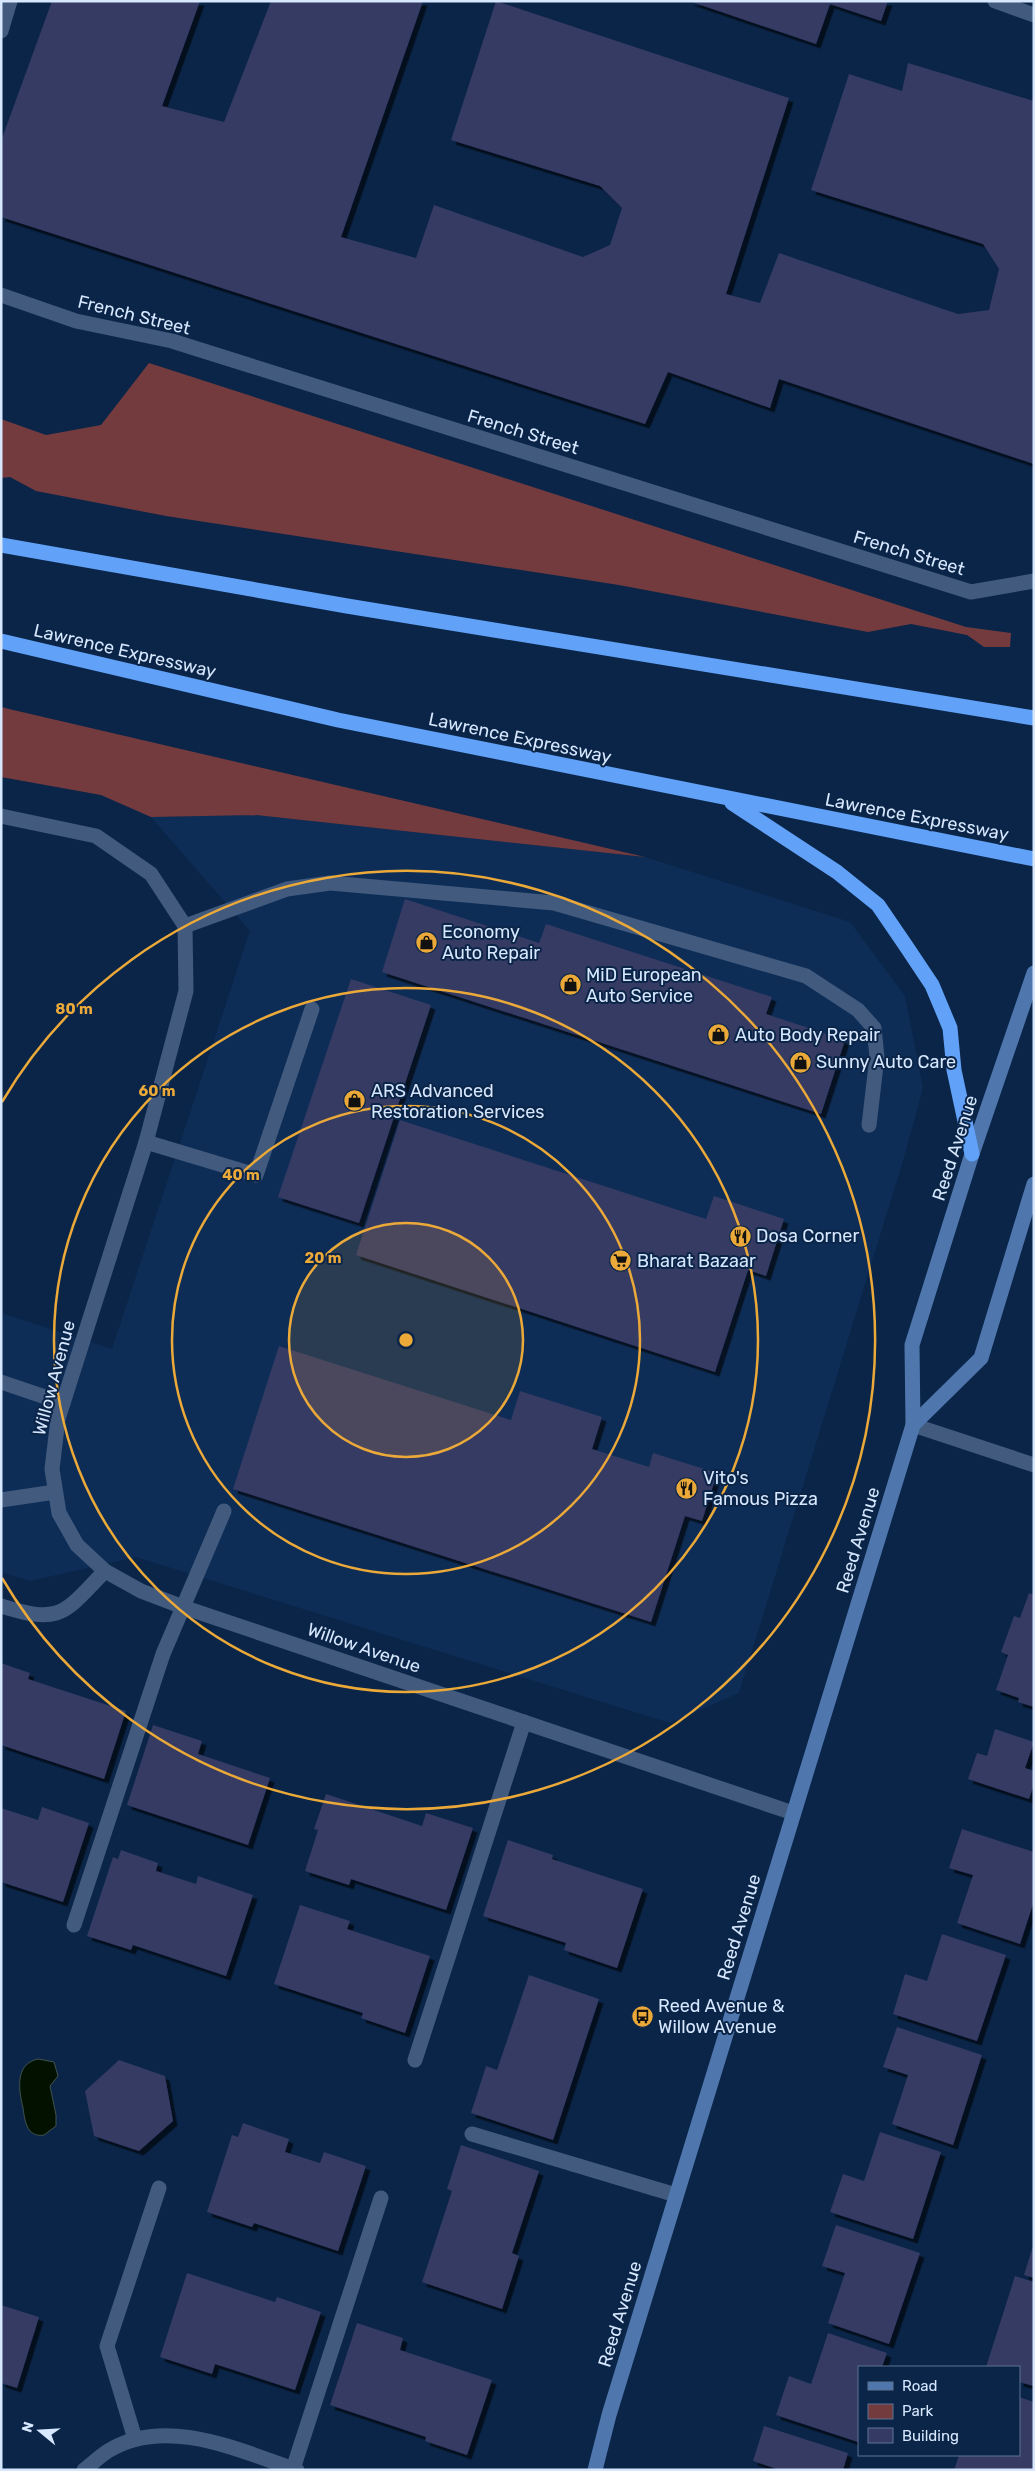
<svg xmlns="http://www.w3.org/2000/svg" width="1035" height="2471" font-family="Rubik,sans-serif">
	<style>
		.built { fill: #0e2d56 }
		.green { fill: #743b3f }
		.water { fill: #031200; stroke: #42524c }
		.building { fill: #343a64; filter: url(#shadow) }
		.lines { fill: none; stroke-linecap: round; stroke-linejoin: round }
		.lane { stroke: #415a7d; stroke-width: 15 }
		.street { stroke: #415a7d; stroke-width: 15 }
		.secondary { stroke: #4f77ae; stroke-width: 15 }
		.highway { stroke: #61a1f7; stroke-width: 15 }
		.ring { fill: none; stroke: #eba939; stroke-width: 2.5 }
		.labels { text-anchor: middle; dominant-baseline: central; stroke-width: 4; stroke-linejoin: round; paint-order: stroke }
		.street-label { font-size: 18px; fill: #d6e7fe; stroke: #0a2548 }
		.poi-label { font-size: 18px; fill: #d6e7fe; stroke: #0a2548; text-anchor: start }
		.centre { fill: #eba939; stroke: #0a2548; stroke-width: 2.5 }
		.ring-label { font-size: 15px; text-anchor: middle; font-weight: bold; fill: #eba939; stroke: #0a2548; stroke-width: 4; stroke-linejoin: round; paint-order: stroke }
	</style>
	<defs>
		<filter id="shadow"><feDropShadow dx="4.5" dy="4.5" stdDeviation="0" flood-color="#0009"/></filter>
	</defs>
	<rect width="100%" height="100%" fill="#0a2548"/>
	<!-- built -->
	<polygon class="built" points="256,815 645,857 850,922 905,996 923,1088 903,1161 739,1693 670,1723 136,1557 30,1581 1,1572 1,1313 112,1349 250,931 151,817"/>
	<!-- green -->
	<g class="green">
		<polygon points="149,363 966,627 1011,633 1010,647 984,647 967,635 911,624 868,632 619,585 166,516 36,491 10,477 1,478 1,419 46,435 101,425"/>
		<polygon points="1,707 9,709 645,857 256,815 151,817 101,795 1,777"/>
	</g>
	<!-- water -->
	<path class="water" d="M38,2059L54,2062L58,2076L50,2086L56,2115V2126L44,2135C39,2136 34,2135 30,2131C25,2125 24,2115 23,2108C19,2091 14,2064 38,2059Z"/>
	<!-- building -->
	<g class="building">
		<polygon points="52,1 200,1 162,106 224,122 271,1 423,1 341,237 416,258 434,205 583,257 610,245 622,208 600,186 451,140 496,1 789,98 726,294 760,303 779,253 958,314 989,310 999,269 983,244 811,190 849,74 902,91 908,63 1034,101 1034,464 779,379 770,408 668,372 645,424 1,217 1,141"/>
		<polygon points="689,1 888,1 881,21 830,4 816,44"/>
		<polygon points="405,899 539,943 546,924 772,997 766,1014 845,1040 821,1114 382,972"/>
		<polygon points="351,979 431,1005 359,1223 278,1197"/>
		<polygon points="400,1120 706,1219 714,1196 784,1219 766,1276 748,1270 715,1372 356,1255"/>
		<polygon points="279,1346 511,1420 520,1391 602,1417 592,1449 649,1467 653,1453 717,1473 702,1521 685,1516 651,1622 233,1489"/>
		<polygon points="1029,1593 1034,1595 1034,1707 1018,1702 1019,1698 996,1690 1008,1655 1001,1652 1014,1616 1020,1618"/>
		<polygon points="1,1663 30,1673 28,1679 126,1711 104,1779 1,1745"/>
		<polygon points="153,1725 202,1741 198,1754 270,1778 248,1845 127,1805"/>
		<polygon points="995,1729 1034,1742 1025,1768 1034,1771 1034,1784 1029,1799 968,1779 977,1753 987,1756"/>
		<polygon points="326,1794 422,1826 426,1813 473,1828 446,1910 351,1879 349,1885 305,1871 318,1830 314,1829"/>
		<polygon points="42,1807 89,1823 63,1902 1,1882 1,1808 38,1820"/>
		<polygon points="962,1829 1034,1852 1034,1901 1020,1944 957,1923 973,1875 949,1868"/>
		<polygon points="508,1840 553,1855 552,1859 643,1889 617,1968 564,1950 566,1943 483,1916"/>
		<polygon points="121,1850 158,1863 156,1871 196,1884 198,1876 253,1895 226,1976 133,1945 131,1950 87,1936 113,1857 118,1859"/>
		<polygon points="300,1905 350,1921 347,1929 430,1956 405,2033 361,2018 363,2013 274,1984"/>
		<polygon points="942,1934 1006,1955 977,2041 893,2014 905,1974 927,1981"/>
		<polygon points="529,1975 599,1999 553,2140 471,2113 486,2066 497,2070"/>
		<polygon points="897,2027 982,2055 953,2145 892,2124 908,2075 883,2067"/>
		<polygon points="119,2060 165,2076 173,2121 139,2151 94,2136 85,2091"/>
		<polygon points="243,2123 289,2139 285,2152 320,2163 324,2152 366,2166 338,2251 254,2223 252,2227 207,2212 232,2135 238,2137"/>
		<polygon points="880,2132 941,2152 913,2239 830,2212 843,2174 864,2181"/>
		<polygon points="461,2145 539,2171 512,2253 519,2256 502,2309 422,2282 452,2191 447,2189"/>
		<polygon points="836,2225 920,2253 889,2344 828,2323 845,2273 822,2266"/>
		<polygon points="1033,2246 1034,2246 1034,2278 1024,2275"/>
		<polygon points="187,2273 275,2302 277,2297 321,2312 295,2390 215,2364 212,2374 160,2357"/>
		<polygon points="1015,2276 1034,2282 1034,2386 1019,2382 1019,2367 986,2367"/>
		<polygon points="1,2305 39,2317 17,2388 1,2383"/>
		<polygon points="357,2323 403,2338 400,2350 492,2380 467,2455 425,2441 426,2437 330,2405"/>
		<polygon points="828,2333 887,2353 882,2367 859,2367 858,2442 776,2415 789,2376 811,2384"/>
		<polygon points="1019,2397 1034,2402 1034,2470 954,2470 959,2455 1019,2455"/>
		<polygon points="764,2426 848,2453 843,2470 780,2470 753,2461"/>
	</g>
	<g class="lines">
		<!-- lane -->
		<g class="lane">
			<polyline points="995,1 1034,15"/>
			<polyline points="1,31 10,1"/>
			<polyline points="185,926 287,889 330,883 554,903 806,976 858,1010 874,1028 877,1057 869,1125"/>
			<polyline points="146,1142 256,1175 312,1009"/>
			<polyline points="1,1382 63,1403"/>
			<polyline points="913,1425 1034,1465"/>
			<polyline points="1,1500 55,1492"/>
			<polyline points="74,1925 163,1654 224,1511"/>
			<polyline points="415,2060 524,1722"/>
			<polyline points="472,2134 676,2195"/>
			<polyline points="135,2439 107,2346 159,2188"/>
			<polyline points="293,2469 381,2198"/>
		</g>
		<!-- street -->
		<g class="street">
			<polyline points="1,295 76,321 172,341 971,592 1034,581"/>
			<polyline points="1,816 96,836 151,874 185,926 186,991 146,1142 58,1419 52,1469 59,1513 77,1545 105,1571 141,1591 183,1607 793,1813"/>
			<path d="M1,1606C62,1625 64,1613 105,1571"/>
			<path d="M84,2470C92,2464 100,2456 108,2451C166,2415 240,2451 297,2470"/>
		</g>
		<!-- secondary -->
		<g class="secondary">
			<polyline points="913,1425 981,1358 1034,1184"/>
			<polyline points="595,2470 609,2415 913,1425 912,1345 972,1154 1034,973"/>
		</g>
		<!-- highway -->
		<g class="highway">
			<polyline points="1,545 347,606 1034,718"/>
			<polyline points="1,641 338,720 1034,859"/>
			<polyline points="732,803 837,872 878,905 906,946 932,985 950,1028 954,1070 972,1154"/>
		</g>
	</g>
	<!-- distance rings -->
	<circle cx="406" cy="1340" r="117" fill="#eba939" fill-opacity=".12"/>
	<g class="ring">
		<circle cx="406" cy="1340" r="117"/>
		<circle cx="406" cy="1340" r="234"/>
		<circle cx="406" cy="1340" r="352"/>
		<path d="M2 1102A469 469 0 1 1 2 1578"/>
	</g>
	<!-- icons -->
	<defs>
		<symbol id="shop-disc" viewBox="-11 -11 22 22"><circle r="9.5" fill="#eba939" stroke="#0a2548"/><path d="M-5-2.5h2.3a2.7 3.5 0 0 1 5.4 0H5L5.5 6h-11ZM-1.5-2.5h3a1.5 2.3 0 0 0-3 0Z" fill="#111"/></symbol>
		<symbol id="restaurant-disc" viewBox="-11 -11 22 22"><circle r="9.5" fill="#eba939" stroke="#0a2548"/><path d="M-5-6h1v4h1v-4h1v4h1v-4h1v5L-1.5 .5V6h-2V.5L-5-1ZM5-6V6H3V1.5H1.5Q1.5-4 5-6Z" fill="#111"/></symbol>
		<symbol id="supermarket-disc" viewBox="-11 -11 22 22"><circle r="9.5" fill="#eba939" stroke="#0a2548"/><path d="M-6-5.5h2.5l.6 2H6L4.5 2H-2.5L-4.4-4H-6ZM-1.5 3.2a1.3 1.3 0 1 0 .1 0ZM3 3.2a1.3 1.3 0 1 0 .1 0Z" fill="#111"/></symbol>
		<symbol id="bus-disc" viewBox="-11 -11 22 22"><circle r="9.5" fill="#eba939" stroke="#0a2548"/><path d="M-5-6H5V4H4V6H2V4H-2V6H-4V4H-5ZM-3.5-4V0h7V-4ZM-3.5 1.2v1.5H-2V1.2ZM2 1.2v1.5H3.5V1.2Z" fill="#111"/></symbol>
	</defs>
	<g fill-rule="evenodd">
		<use href="#shop-disc" x="414" y="930" width="25" height="25"/>
		<use href="#shop-disc" x="558" y="972" width="25" height="25"/>
		<use href="#shop-disc" x="706" y="1022" width="25" height="25"/>
		<use href="#shop-disc" x="788" y="1050" width="25" height="25"/>
		<use href="#shop-disc" x="342" y="1088" width="25" height="25"/>
		<use href="#restaurant-disc" x="728" y="1224" width="25" height="25"/>
		<use href="#supermarket-disc" x="608" y="1248" width="25" height="25"/>
		<use href="#restaurant-disc" x="674" y="1476" width="25" height="25"/>
		<use href="#bus-disc" x="630" y="2004" width="25" height="25"/>
	</g>
	<g class="labels">
		<!-- street labels -->
		<g class="street-label">
			<text transform="translate(134 315) rotate(14)">French Street</text>
			<text transform="translate(523 432) rotate(17)">French Street</text>
			<text transform="translate(909 553) rotate(17)">French Street</text>
			<text transform="translate(125 651) rotate(13)">Lawrence Expressway</text>
			<text transform="translate(520 738) rotate(12)">Lawrence Expressway</text>
			<text transform="translate(917 817) rotate(11)">Lawrence Expressway</text>
			<text transform="translate(955 1148) rotate(-72)">Reed Avenue</text>
			<text transform="translate(54 1378) rotate(-75)">Willow Avenue</text>
			<text transform="translate(858 1540) rotate(-73)">Reed Avenue</text>
			<text transform="translate(364 1648) rotate(19)">Willow Avenue</text>
			<text transform="translate(739 1927) rotate(-73)">Reed Avenue</text>
			<text transform="translate(620 2314) rotate(-73)">Reed Avenue</text>
		</g>
		<!-- poi labels -->
		<g class="poi-label">
			<text x="442" y="932">Economy<tspan x="442" dy="21">Auto Repair</tspan></text>
			<text x="586" y="975">MiD European<tspan x="586" dy="21">Auto Service</tspan></text>
			<text x="735" y="1035">Auto Body Repair</text>
			<text x="816" y="1062">Sunny Auto Care</text>
			<text x="371" y="1091">ARS Advanced<tspan x="371" dy="21">Restoration Services</tspan></text>
			<text x="756" y="1236">Dosa Corner</text>
			<text x="637" y="1261">Bharat Bazaar</text>
			<text x="703" y="1478">Vito's<tspan x="703" dy="21">Famous Pizza</tspan></text>
			<text x="658" y="2006">Reed Avenue &amp;<tspan x="658" dy="21">Willow Avenue</tspan></text>
		</g>
	</g>
	<circle cx="406" cy="1340" r="8" class="centre"/>
	<g class="ring-label">
		<text x="74" y="1014">80 m</text>
		<text x="157" y="1096">60 m</text>
		<text x="241" y="1180">40 m</text>
		<text x="323" y="1263">20 m</text>
	</g>
	<!-- border -->
	<rect width="1035" height="2471" fill="none" stroke="#d6e7fe" stroke-width="5"/>
	<!-- legend -->
	<rect x="858" y="2366" width="162" height="90" fill="#0a2548" stroke="#5c7391"/>
	<rect x="868" y="2382" width="25" height="8" fill="#4f77ae" stroke="#5c7391"/>
	<text x="902" y="2391" font-size="15" fill="#d6e7fe">Road</text>
	<rect x="868" y="2404" width="25" height="15" fill="#743b3f" stroke="#5c7391"/>
	<text x="902" y="2416" font-size="15" fill="#d6e7fe">Park</text>
	<rect x="868" y="2428" width="25" height="15" fill="#343a64" stroke="#5c7391"/>
	<text x="902" y="2441" font-size="15" fill="#d6e7fe">Building</text>
	<!-- north arrow -->
	<g transform="translate(40 2431) rotate(288)" stroke="#0a2548" stroke-width="4" paint-order="stroke">
	<path d="M0-4L9 19L0 12L-9 19Z" fill="#d6e7fe"/>
	<text y="-8" font-size="14" font-weight="bold" text-anchor="middle" fill="#d6e7fe">N</text>
	</g>
</svg>
